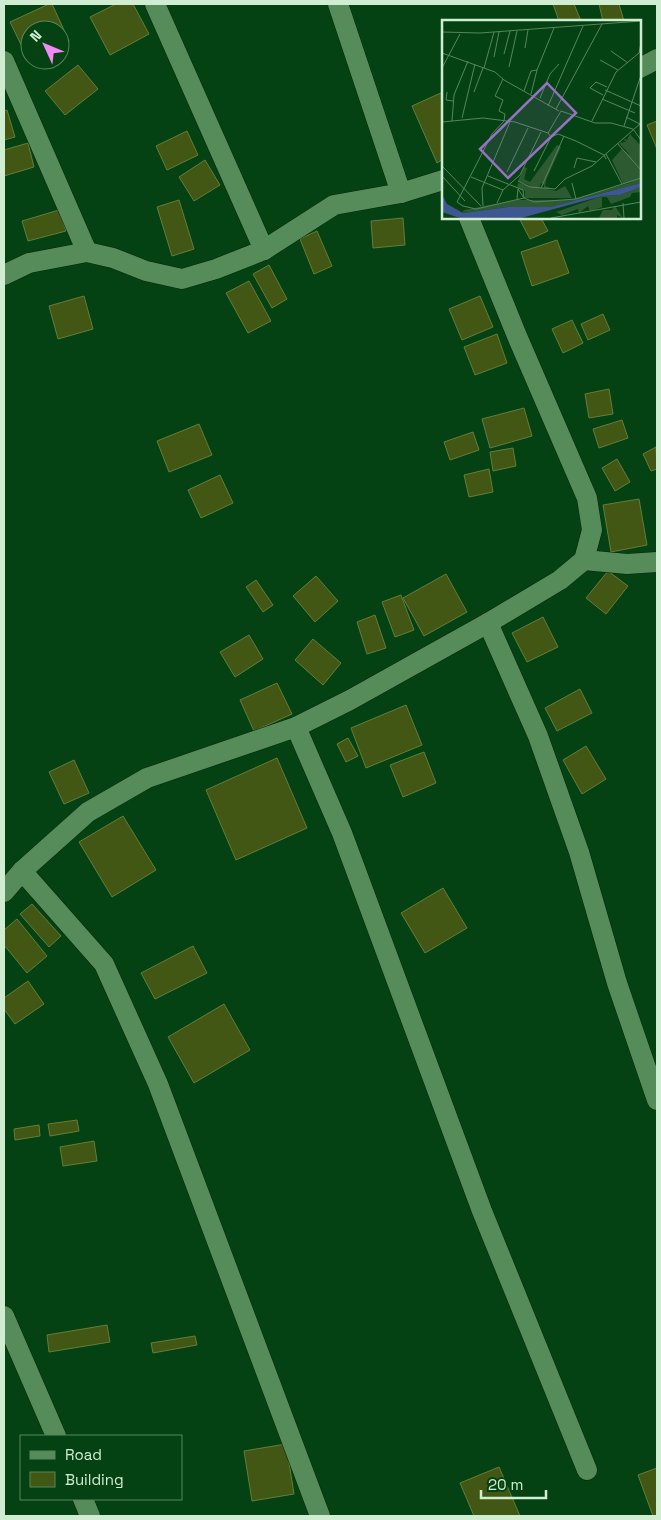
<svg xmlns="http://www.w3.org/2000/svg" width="661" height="1520" font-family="'Space Grotesk',sans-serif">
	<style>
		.building { fill: #415713; stroke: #657d3c }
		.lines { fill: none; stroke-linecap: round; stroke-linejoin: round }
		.minor-casing { stroke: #07240b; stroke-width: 21 }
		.minor { stroke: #558c5a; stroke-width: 20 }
		.inset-road { fill: none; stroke: #56865f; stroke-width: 1 }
		.view { fill: #9970c5; fill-opacity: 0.15; stroke: #9970c5; stroke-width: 2.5 }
		.inset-edge { fill: none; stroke: #d0edd1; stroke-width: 2.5 }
	</style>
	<rect width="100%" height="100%" fill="#054213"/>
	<!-- building -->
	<g class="building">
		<polygon points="49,4 52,4 69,41 60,46 60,30 30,30 30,60 29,61 10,22"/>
		<polygon points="116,4 133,4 149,34 110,55 90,17"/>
		<polygon points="553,4 574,4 581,21 559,21"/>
		<polygon points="599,4 619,4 624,21 603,21"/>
		<polygon points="78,65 98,89 65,115 45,91"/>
		<polygon points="443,92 443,159 437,163 412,106"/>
		<polygon points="7,110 15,137 4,140 4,111"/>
		<polygon points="657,121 657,149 647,125"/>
		<polygon points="187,131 198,155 167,170 156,146"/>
		<polygon points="28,143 34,167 4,176 4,150"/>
		<polygon points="205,160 220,185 194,201 179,177"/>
		<polygon points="179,200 194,249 172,256 157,207"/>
		<polygon points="59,210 66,231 28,241 22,221"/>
		<polygon points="403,218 405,245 373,248 371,221"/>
		<polygon points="519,218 541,218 548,231 530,239"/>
		<polygon points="317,231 332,266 314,274 300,239"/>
		<polygon points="557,240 569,273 532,286 521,252"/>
		<polygon points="269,265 287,299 272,308 253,274"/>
		<polygon points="249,281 271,321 248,333 226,293"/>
		<polygon points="84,296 93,329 58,339 49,306"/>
		<polygon points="480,296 493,327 462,340 449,309"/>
		<polygon points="603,314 610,330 588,340 581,324"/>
		<polygon points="572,320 583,343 563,353 552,329"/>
		<polygon points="497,334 507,363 475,375 464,347"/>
		<polygon points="609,389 613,414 589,418 585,394"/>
		<polygon points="524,408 532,436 490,448 482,419"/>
		<polygon points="622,420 628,438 599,448 593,429"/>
		<polygon points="199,424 212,455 169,472 157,441"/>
		<polygon points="473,432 479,450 450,460 444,442"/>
		<polygon points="656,447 657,469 651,471 643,454"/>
		<polygon points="513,448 516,466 493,471 490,452"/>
		<polygon points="617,459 630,482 615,491 602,468"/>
		<polygon points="489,469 493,492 469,497 464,475"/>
		<polygon points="220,475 233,503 201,518 188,490"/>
		<polygon points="639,499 647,545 611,552 603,505"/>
		<polygon points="608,571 628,586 606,614 586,598"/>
		<polygon points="446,574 467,612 424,636 403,598"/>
		<polygon points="316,576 338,601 315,622 293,596"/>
		<polygon points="256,580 273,605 263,612 246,587"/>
		<polygon points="401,595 414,630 395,637 382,602"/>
		<polygon points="375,615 386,648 367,654 357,622"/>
		<polygon points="543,617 558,647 527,662 512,633"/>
		<polygon points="249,635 263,659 235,677 220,652"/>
		<polygon points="313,639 341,663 323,685 295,660"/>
		<polygon points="277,683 292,714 254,731 240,700"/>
		<polygon points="580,689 592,713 557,731 545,708"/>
		<polygon points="406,705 422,745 366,768 351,728"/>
		<polygon points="348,738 358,756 346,762 337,744"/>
		<polygon points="586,746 606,779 582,794 563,760"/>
		<polygon points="424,752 436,783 403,797 390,765"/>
		<polygon points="277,758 307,828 236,860 206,790"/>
		<polygon points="74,760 89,793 64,804 49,772"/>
		<polygon points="123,816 156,870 112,897 79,842"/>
		<polygon points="443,888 467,928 425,953 401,913"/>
		<polygon points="32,904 61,936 49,947 20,914"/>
		<polygon points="17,919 47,956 27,973 4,945 4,930"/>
		<polygon points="193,946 207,973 155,999 141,973"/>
		<polygon points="28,981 44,1004 15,1024 4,1009 4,998"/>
		<polygon points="224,1004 250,1050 194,1083 168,1037"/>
		<polygon points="77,1120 79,1131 50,1136 48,1124"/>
		<polygon points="39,1125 40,1136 15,1140 14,1129"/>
		<polygon points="94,1141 97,1161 63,1166 60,1147"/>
		<polygon points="107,1325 110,1342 49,1352 47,1335"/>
		<polygon points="195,1336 197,1345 153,1353 151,1343"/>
		<polygon points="286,1444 294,1494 252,1501 244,1451"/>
		<polygon points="499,1467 520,1516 474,1516 460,1483"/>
		<polygon points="657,1468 657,1516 653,1516 638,1475"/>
	</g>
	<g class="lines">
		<defs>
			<g id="minor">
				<polyline points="155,4 264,250"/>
				<polyline points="338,4 401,193"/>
				<polyline points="4,61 87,252"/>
				<polyline points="640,68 657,59"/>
				<polyline points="4,275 29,263 87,252 113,258 146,271 182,279 216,269 264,250 334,205 401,193 443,180"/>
				<polyline points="584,560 627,564 657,562"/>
				<polyline points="488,623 538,736 579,852 617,983 657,1100"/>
				<polyline points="296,727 342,833 482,1211 587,1470"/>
				<polyline points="22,871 104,964 158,1084 320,1516"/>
				<polyline points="4,892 22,871 88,812 147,778 296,727 350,700 488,623 560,580 584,560 592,530 587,498 517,336 469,218"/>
				<polyline points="4,1316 56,1436"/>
				<polyline points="83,1499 90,1516"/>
			</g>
		</defs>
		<!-- minor casing -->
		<use href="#minor" class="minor-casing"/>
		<!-- minor -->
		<use href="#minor" class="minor"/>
	</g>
	<!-- overview -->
	<g transform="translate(442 20)">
		<rect width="199" height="199" fill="#054213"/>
		<path d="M188,114L199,126V163L108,187H66L20,193L22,190L75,180H128L194,161L181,164L170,140L180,129L188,135L177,123L184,122L181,118L185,120ZM115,125L119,127L104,160L103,166L109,168H102V165L99,163L97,168L93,167L76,161L82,147L85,148L82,159L88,162ZM76,163L114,171L123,166L130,178H83V171L75,168ZM199,167V172L190,173L188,177L169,184L165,177H160V187L148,191L146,186L137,193L136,189L120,195L114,192L160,176L178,175ZM173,186L181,198L175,195V198H157L161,190H170Z" fill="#2e5a32"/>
		<path d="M199,163V167L178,175L160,176L79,198H18L0,192V174L5,184L21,193L66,187H108Z" fill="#3e5691"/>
		<path class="inset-road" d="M0,12L38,13L199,1M83,28L86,10M169,31L186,43M0,33L53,52L62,60L117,91M62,34L68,11M52,37L57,12M158,40L176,50M67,47L75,11M0,48L18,14M42,48L52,12M61,59L53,76L61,80L57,91L63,94L62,101L50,114L15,182L21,186L34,189L82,178L92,182L134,179L199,158M163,70L199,86M82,71L89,51L95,50L112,8M5,72L4,80L11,81M32,72L41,48M89,74L95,50M161,75L148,68L154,62L165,67M98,78L108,54L117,44M160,79L193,93M106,86L141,6M114,89L160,4M184,97L198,104M20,98L33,44M10,101L12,75L26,41M150,101L174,52L197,33L199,23M0,102L41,98L73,102L106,113L119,91L153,103H169L191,109L199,120M182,106L199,55M106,113L109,117L116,114L134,121L162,135L164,139M175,123L199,150M164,134L180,164M0,146L39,186M132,148L135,138L154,142M92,151L109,117M65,152L86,108M0,156L23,181M46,156L81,170L82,178M29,157L61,170M76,161L88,167L113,169L123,159L150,146L199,103M130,163L134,179M99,168L122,116M75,179L76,169L82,178M55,183L61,170L78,155L99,112M181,183L182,198M41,186L40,168L68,102M109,198L199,182"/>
		<path class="view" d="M105,63L134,93L66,158L38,129Z"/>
		<rect width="199" height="199" class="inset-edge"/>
	</g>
	<!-- border -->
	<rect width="661" height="1520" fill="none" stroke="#d0edd1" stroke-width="10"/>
	<!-- legend -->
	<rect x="20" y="1435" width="162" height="65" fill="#054213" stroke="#56865f"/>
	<rect x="30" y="1451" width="25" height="8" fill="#558c5a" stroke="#56865f"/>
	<text x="65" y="1460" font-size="15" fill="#d0edd1">Road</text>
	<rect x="30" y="1472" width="25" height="15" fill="#415713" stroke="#56865f"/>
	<text x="65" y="1485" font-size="15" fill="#d0edd1">Building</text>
	<!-- north arrow -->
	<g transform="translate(45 45) rotate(314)"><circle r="24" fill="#054213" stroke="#56865f"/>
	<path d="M0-4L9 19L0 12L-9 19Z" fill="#f18af4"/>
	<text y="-8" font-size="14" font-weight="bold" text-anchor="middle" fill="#d0edd1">N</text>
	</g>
	<!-- scale -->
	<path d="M481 1490v8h65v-8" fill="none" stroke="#d0edd1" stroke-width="2.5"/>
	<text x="488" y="1490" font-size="15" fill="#d0edd1" stroke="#054213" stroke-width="4" paint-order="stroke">20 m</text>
</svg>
